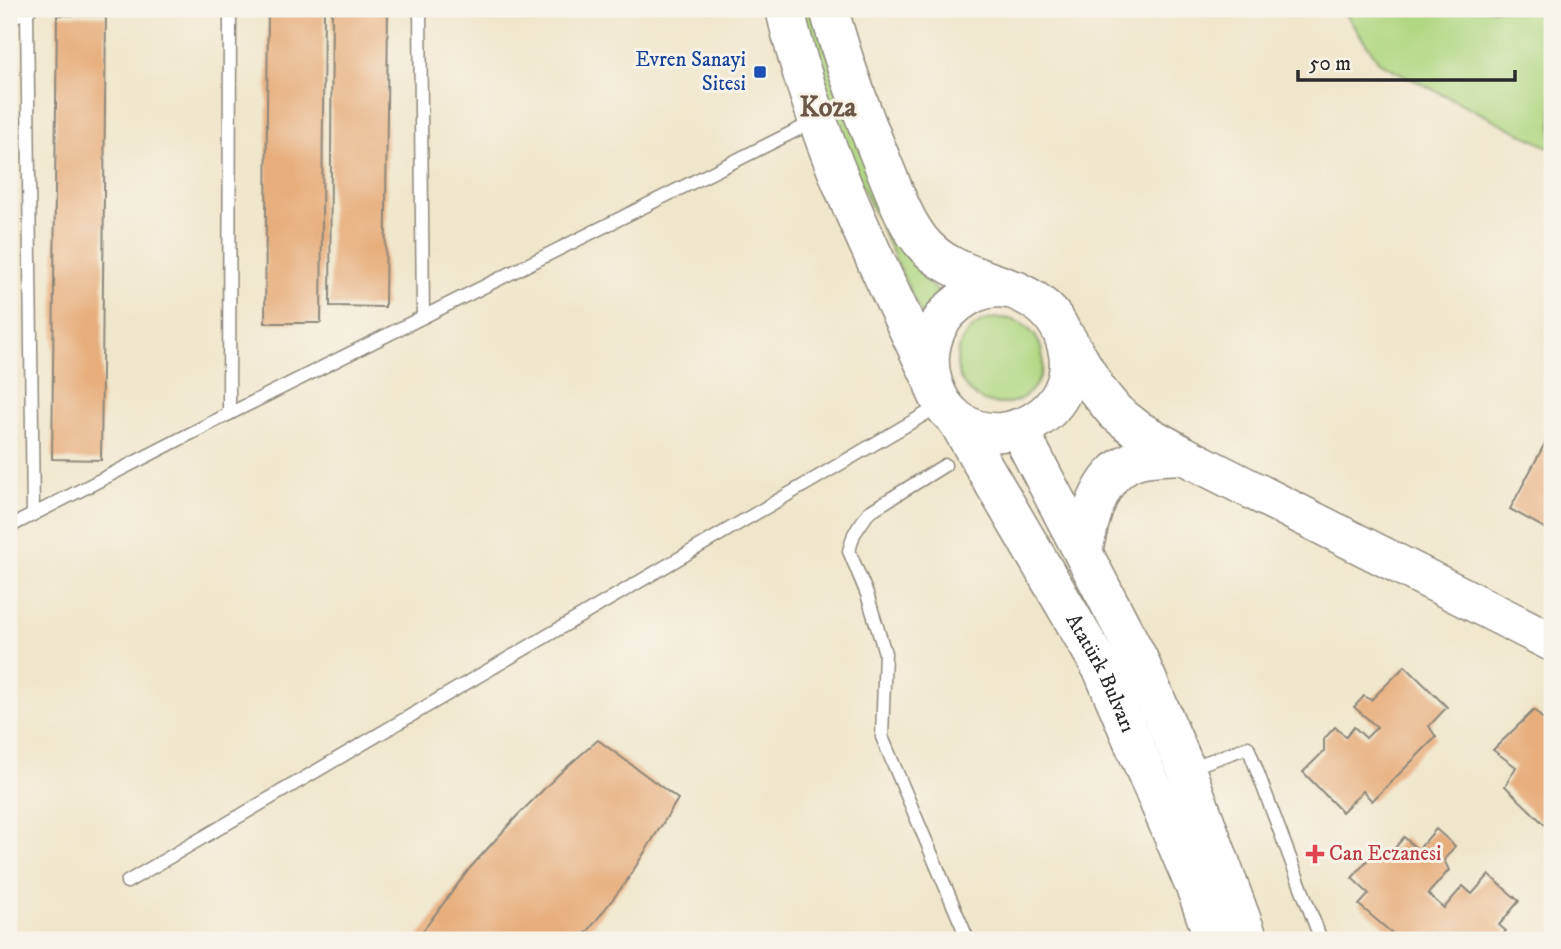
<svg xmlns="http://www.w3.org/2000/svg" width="1561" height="949" font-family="'IM FELL DW Pica',serif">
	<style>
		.green { fill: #b0d782; stroke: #6e8156; stroke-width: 2 }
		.building { fill: #e7ad7c }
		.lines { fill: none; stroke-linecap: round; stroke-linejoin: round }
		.service-casing { stroke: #8e887b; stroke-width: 15 }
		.primary-casing { stroke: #8e887b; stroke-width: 41 }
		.service { stroke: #fff; stroke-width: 12 }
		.primary { stroke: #fff; stroke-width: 38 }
		.transit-dot { fill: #1a4fb4; stroke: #f7f3e8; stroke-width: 2.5 }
		.health-dot { fill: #e0444e; stroke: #f7f3e8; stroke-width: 2.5 }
		.labels { text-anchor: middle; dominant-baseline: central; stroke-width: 6; stroke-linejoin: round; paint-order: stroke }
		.transit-label { font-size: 21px; fill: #164399; stroke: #f7f3e8; text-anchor: end }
		.street-label { font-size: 21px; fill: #2b2b2b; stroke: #f7f3e8 }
		.health-label { font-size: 21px; fill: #be3a42; stroke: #f7f3e8; text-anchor: start }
		.district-label { font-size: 28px; font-weight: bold; fill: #6d5847; stroke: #f7f3e8 }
	</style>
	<rect width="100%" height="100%" fill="#f7f3e8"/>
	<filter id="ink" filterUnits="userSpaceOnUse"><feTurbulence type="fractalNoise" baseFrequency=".0143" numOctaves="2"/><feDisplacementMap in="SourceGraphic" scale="14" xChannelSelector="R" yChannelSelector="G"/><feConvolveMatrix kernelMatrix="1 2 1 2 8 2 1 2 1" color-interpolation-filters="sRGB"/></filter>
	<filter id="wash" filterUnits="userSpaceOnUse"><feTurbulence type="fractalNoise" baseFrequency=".00686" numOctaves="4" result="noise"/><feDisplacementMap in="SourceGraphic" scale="28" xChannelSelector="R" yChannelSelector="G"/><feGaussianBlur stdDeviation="1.57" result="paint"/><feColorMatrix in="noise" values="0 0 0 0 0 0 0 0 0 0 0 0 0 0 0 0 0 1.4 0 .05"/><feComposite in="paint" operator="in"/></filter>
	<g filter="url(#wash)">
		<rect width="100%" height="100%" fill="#f0e6cb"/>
		<!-- green -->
		<g class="green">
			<polygon points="1342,9 1552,9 1552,149 1380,63"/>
			<polygon points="811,10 909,253 923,278 939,293 921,315 836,129 801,13"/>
			<circle cx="1000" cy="361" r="43"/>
		</g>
		<g id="blocks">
			<!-- building -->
			<g class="building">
				<polygon points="268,9 324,9 321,323 265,323"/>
				<polygon points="332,9 388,9 385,307 330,306"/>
				<polygon points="57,15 106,16 101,460 52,459"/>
				<polygon points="1552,430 1552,532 1510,509"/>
				<polygon points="1405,666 1447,707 1429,726 1436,737 1372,801 1363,791 1342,812 1303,772 1324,751 1324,739 1335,727 1346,737 1354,727 1366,738 1377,727 1354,707 1364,696 1371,700"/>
				<polygon points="1534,710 1552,728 1552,832 1505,786 1516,767 1493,750"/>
				<polygon points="598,740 678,799 626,882 581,940 416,940 470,868 516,817 561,772"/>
				<polygon points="1436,829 1455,846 1444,860 1449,870 1428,894 1444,908 1463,886 1472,894 1489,875 1519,901 1499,925 1506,931 1498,940 1400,940 1359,905 1369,894 1352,878 1376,850 1386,859 1404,837 1418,850"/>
			</g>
		</g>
	</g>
	<g filter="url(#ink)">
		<use href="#blocks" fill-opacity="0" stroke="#8e887b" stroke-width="2"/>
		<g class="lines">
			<defs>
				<g id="service">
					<polyline points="420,9 423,317"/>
					<polyline points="27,11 33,514"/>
					<polyline points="9,19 31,9"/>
					<polyline points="229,414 230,9"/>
					<polyline points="945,465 869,512 854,534 849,551 867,594 885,653 882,737 968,940"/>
					<polyline points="9,527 215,421 815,121"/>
					<polyline points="1190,768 1248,747 1321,940"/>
					<polyline points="127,882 939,406"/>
				</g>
				<g id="primary">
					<path d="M785,9C814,137 872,255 929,373"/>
					<path d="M829,9C843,62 862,113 883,164C894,190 903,218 920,240C962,295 1054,271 1068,353C1071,370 1066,389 1055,403C1043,419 1022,430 1001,432C932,437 905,344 957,304C967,296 981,289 995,288C1002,288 1009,289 1016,290"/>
					<polyline points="1067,339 1097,390 1115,412 1138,430 1183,455 1552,642"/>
					<path id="s1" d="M958,422L1103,671L1197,892L1214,940"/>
					<polyline points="1018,428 1138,658 1186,769 1249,940"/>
					<path d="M1083,552C1090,517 1099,470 1139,459C1153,456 1168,456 1183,455"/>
				</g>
			</defs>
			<!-- service casing -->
			<use href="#service" class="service-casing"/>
			<!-- primary casing -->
			<use href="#primary" class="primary-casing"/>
			<!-- service -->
			<use href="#service" class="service"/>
			<!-- primary -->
			<use href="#primary" class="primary"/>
		</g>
	</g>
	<!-- markers -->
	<rect class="transit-dot" x="753" y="65" width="14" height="14" rx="3.5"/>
	<path class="health-dot" d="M1311.5 843.5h7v7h7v7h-7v7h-7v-7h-7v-7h7z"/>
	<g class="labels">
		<!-- transit labels -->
		<g class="transit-label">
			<text x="746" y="60">Evren Sanayi<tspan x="746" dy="24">Sitesi</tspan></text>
		</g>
		<!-- street labels -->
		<g class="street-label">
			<text stroke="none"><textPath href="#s1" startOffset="289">Atatürk Bulvarı</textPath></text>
		</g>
		<!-- health labels -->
		<g class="health-label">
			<text x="1329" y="854">Can Eczanesi</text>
		</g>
		<!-- district labels -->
		<g class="district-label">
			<text x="828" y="107">Koza</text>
		</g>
	</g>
	<!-- margin -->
	<rect width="1561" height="949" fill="none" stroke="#f7f3e8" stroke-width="35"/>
	<!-- scale -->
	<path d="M1298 70v10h217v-10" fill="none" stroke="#2b2b2b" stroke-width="3.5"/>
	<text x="1309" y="70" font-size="21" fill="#2b2b2b" stroke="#f7f3e8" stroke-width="5" paint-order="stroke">50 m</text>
</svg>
